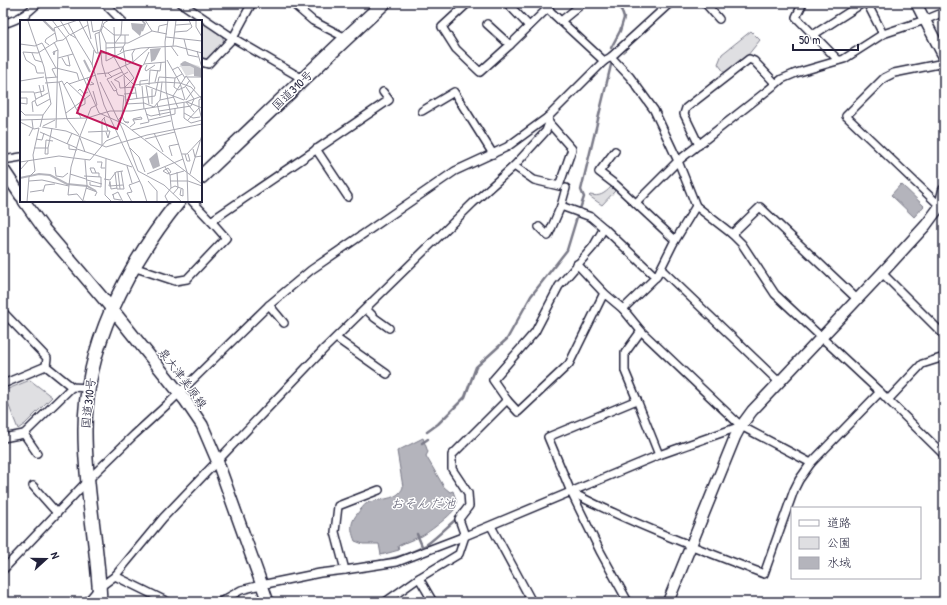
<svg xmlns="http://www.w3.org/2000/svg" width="947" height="605" font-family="'Patrick Hand','Klee One',sans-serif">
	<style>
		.green { fill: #dfdfe2; stroke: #80808e }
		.water { fill: #b4b4bc; stroke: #7a7a88 }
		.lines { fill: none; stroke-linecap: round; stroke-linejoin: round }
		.stream { stroke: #7a7a88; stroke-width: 2.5 }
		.street-casing { stroke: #22223b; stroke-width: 10 }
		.secondary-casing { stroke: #22223b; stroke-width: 13 }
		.primary-casing { stroke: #22223b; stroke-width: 14 }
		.highway-casing { stroke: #22223b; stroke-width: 16 }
		.street { stroke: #fff; stroke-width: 7 }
		.secondary { stroke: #fff; stroke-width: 10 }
		.primary { stroke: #fff; stroke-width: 11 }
		.highway { stroke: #fff; stroke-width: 13 }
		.labels { text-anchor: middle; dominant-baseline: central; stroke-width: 3; stroke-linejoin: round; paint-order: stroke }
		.street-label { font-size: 12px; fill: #22223b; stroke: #fff }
		.water-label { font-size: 13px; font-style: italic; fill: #5c5c6f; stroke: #fff }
		.inset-river { fill: none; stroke: #b4b4bc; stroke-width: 2 }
		.inset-road { fill: none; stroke: #a7a7b1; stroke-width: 1 }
		.view { fill: #c2185b; fill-opacity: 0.15; stroke: #c2185b; stroke-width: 2 }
		.inset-edge { fill: none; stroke: #22223b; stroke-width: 2 }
	</style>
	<rect width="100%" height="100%" fill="#fff"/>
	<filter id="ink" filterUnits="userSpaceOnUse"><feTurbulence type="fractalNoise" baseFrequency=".025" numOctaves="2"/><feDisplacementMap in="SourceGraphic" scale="8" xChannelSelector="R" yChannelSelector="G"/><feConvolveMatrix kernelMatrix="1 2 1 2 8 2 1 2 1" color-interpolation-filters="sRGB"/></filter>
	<g filter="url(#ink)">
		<!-- green -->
		<g class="green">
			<path d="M196,18L222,35L224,42C218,49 211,61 201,59V21H196Z"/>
			<polygon points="751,31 760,40 748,55 725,73 718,64 722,54"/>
			<path d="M611,187L615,191L602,205L589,196L590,195C600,197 604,194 611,187Z"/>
			<polygon points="30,380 52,397 25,424 18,429 3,391"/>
		</g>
		<!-- water -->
		<g class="water">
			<polygon points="901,184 924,206 914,217 891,195"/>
			<path d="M423,438L428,452L426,456L444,487L450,492L453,491C455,497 457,501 456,507C453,514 429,532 422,536C414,539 406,542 398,546L399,550L381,555L379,544H363L355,541C349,526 351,521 361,509C363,507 365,504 367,503C380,498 398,501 403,487L397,451Z"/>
		</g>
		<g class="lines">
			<!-- stream -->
			<g class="stream">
				<polyline points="611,48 620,31 624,18 619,3"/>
				<polyline points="580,209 584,197 581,190 611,65"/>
				<polyline points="427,432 438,424 465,397 476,367 507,339 531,296 567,250 577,217"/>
				<polyline points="422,443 428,439"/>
				<polyline points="417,534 422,546"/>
				<path d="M349,566C375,562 402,559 426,545C436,538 446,528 455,520"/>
			</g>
			<defs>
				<g id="street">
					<polyline points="104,3 122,21"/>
					<polyline points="181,3 233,38 303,79"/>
					<polyline points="292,3 313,21 346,38"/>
					<polyline points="468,3 442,27 456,49 480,72 510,45 487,24"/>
					<polyline points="507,3 529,26"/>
					<polyline points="545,3 551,12 604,61"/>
					<polyline points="705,3 719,19"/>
					<polyline points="803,3 796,17 838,60"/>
					<polyline points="867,3 883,34"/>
					<polyline points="561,21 583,3"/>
					<path d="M3,24C19,19 26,15 38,3"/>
					<polyline points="813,35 863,3"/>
					<polyline points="510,45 548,8"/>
					<polyline points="611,57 630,77 654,110 678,161 696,206 673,244 657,276 623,309"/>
					<polyline points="201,62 208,64 233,38 252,3"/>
					<polyline points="422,111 454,92 493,154"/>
					<polyline points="699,145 684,114 686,108 749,59 754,61 776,84"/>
					<polyline points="316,149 348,197"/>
					<polyline points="615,151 599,172 616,185 675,240"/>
					<polyline points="3,160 21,157"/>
					<polyline points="514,166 534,180 559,186 572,149 549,123"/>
					<polyline points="192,201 211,221 389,100 383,92"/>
					<polyline points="636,203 678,161 782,79 796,73 844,59 883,34 925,20 944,12"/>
					<polyline points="561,206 591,217 604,228"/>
					<polyline points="696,206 732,234 742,244 775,294 880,392 944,455"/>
					<polyline points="944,206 940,206 846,116 884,78 894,73 944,63"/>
					<polyline points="539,227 548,236 561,206 566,188"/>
					<polyline points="732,234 760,207 857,299"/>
					<polyline points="577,264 604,293 623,309 641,331 741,426 811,463"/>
					<polyline points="133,267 175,281 187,279 226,238 211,221"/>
					<polyline points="661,269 779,382"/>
					<polyline points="882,273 944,335"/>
					<polyline points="604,293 569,364 518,412 507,400 493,380 535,332 559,286 593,247 604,228 656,277"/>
					<polyline points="269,305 284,323"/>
					<polyline points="366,309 375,318 389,328"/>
					<polyline points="3,312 47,358 46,366"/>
					<polyline points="336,338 387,374"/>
					<polyline points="3,384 46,366 72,387 88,388"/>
					<polyline points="637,400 659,455"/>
					<polyline points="888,400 922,364 944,357"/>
					<polyline points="24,434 37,453"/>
					<polyline points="3,438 24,434 72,387"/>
					<polyline points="33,486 57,513"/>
					<path d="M571,492C633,524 699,549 764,574L794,490L799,480L811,463L880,392"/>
					<polyline points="491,526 532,602"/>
					<polyline points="3,570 93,475 134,435 171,401 269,305 311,270 455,171 507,147 548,117 604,61 611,57 670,3"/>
					<polyline points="345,570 335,532 338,506 379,490"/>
					<polyline points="115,576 168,602"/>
					<polyline points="419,578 433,602"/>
					<polyline points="87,602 100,587 115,576 163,518 325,348 473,203 514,166 546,131 549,123 548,117"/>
					<polyline points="220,602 241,590 261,585 320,573 345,570 397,562 465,536 459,519 469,506 468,493 452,469 452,455 507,400"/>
					<polyline points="385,602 419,578 459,554 465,536 659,455 741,426"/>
					<polyline points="628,602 600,551 571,492 548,437 637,400 625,371 625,353 641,331"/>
				</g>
				<g id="secondary">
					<polyline points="916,3 944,57"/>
					<polyline points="668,602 735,437 741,426 752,411 882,273 926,225 940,206 944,190"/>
				</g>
				<g id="primary">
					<polyline points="3,169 21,196"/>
					<polyline points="24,201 44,229 112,309 185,400 202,425 217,460 268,602"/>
				</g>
				<g id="highway">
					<polyline points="201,177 338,46 384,3"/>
					<path d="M100,602C98,545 85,489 85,433C84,347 127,266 179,201"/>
				</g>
			</defs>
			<!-- street casing -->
			<use href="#street" class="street-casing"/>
			<!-- secondary casing -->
			<use href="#secondary" class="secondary-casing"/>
			<!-- primary casing -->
			<use href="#primary" class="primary-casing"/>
			<!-- highway casing -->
			<use href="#highway" class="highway-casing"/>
			<!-- street -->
			<use href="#street" class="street"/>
			<!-- secondary -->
			<use href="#secondary" class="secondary"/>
			<!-- primary -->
			<use href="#primary" class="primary"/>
			<!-- highway -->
			<use href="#highway" class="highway"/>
		</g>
	</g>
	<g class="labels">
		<!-- street labels -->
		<g class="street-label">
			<text transform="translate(292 90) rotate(-44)">国道310号</text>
			<text transform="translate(183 378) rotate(53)">泉大津美原線</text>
			<text transform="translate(88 403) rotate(-84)">国道310号</text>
		</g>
		<!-- water labels -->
		<g class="water-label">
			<text x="423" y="503">おそんだ池</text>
		</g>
	</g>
	<!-- overview -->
	<g transform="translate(20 20)">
		<rect width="182" height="182" fill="#fff"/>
		<path d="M163,41L179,46L182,49V57L173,54L166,56L161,47H159Z" fill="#dfdfe2"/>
		<path d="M111,3L124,4L120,16L112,9ZM141,28L135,40L131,42L130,29ZM165,41L182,49V57L174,56V48L170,46H162L160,44ZM137,132L140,146L133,149L129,139Z" fill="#b4b4bc"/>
		<path class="inset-river" d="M23,0L34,11M122,11L125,4L122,0M64,40L70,52M0,158L19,154L30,155L47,164L67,166L76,171"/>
		<path class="inset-road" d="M32,0L46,18L79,93L104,104L182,164M40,0L49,14L56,18L72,44L84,85L122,166L127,182M59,0L76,33H89L94,37L104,55L114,65L142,62L160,63L171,67L182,79M67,0L71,19M71,0L73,12L80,10M89,0L84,3L81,11L86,23H108L132,11L147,14M125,0L132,11M148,0L145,22L146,70L153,106L167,152L168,182M176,0V7L182,17M48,3L56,18M156,5L170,4M83,6L94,15H109M94,7L95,36M79,12L82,44L86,57M138,12L139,6L148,4M155,12L167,11L172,7L169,0M50,15L68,5M146,17L182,21M164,19L168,35L178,37M37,21L43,20L49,15M34,22L38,30L36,108M86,23V28L103,27M95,23L101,15L102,0M0,24L15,26L22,23L36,48L57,53L59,60M29,25L25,22L26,19L35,13M151,26L158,36M153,26L156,0M103,27L106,45M86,28V41L105,31L121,28L156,26L182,33M35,31L34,35L33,32L38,30M177,31L182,48M100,32L105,24V15M12,33L15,40L22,42M18,33L37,21L34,8L58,0M18,33L3,32L6,40L15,46L17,53H24M78,33L75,14L80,12L83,0M38,38L53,34M42,38L46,45L50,46L48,36M147,40L160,63L165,80M113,42L112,34L115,29M124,44L129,32M72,45L74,30M127,45L125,49L126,51L135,45M120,49L124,44L146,42M152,50L158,47L165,58M88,53L113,42L130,27M77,54L88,53L92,57M104,56L106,84L124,83L134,87M36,57L32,49L36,48M91,57L102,52M167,57H182M25,58L38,57M67,58L70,65L74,64L71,62M155,58L154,67L158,70L165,67L170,60M94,60L108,52M95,60L99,62L100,68L115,67M0,61L24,57M91,61L97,70L94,71L87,59L92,57M39,62L42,61L44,65L47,62L65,79V84L57,88M80,62L103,110L118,151M135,62L138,50M25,63L39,62L47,99L59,115M49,64L76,55M19,65L22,77M44,65L61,98M126,65L129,84M129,65L130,50L140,51L141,43M120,66V61L128,60M122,66L124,89M127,66L164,80M115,67L117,79M104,68L114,58L105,45M132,69V84M96,70L98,75L104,76L102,96L98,100M58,71L60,69L64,74L68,72M0,72H14L16,80L12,82L13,92M15,73L24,71L23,65M104,74L116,73M0,78H7V84L0,83M182,78L179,80V88L182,100M16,79L28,73M106,80L135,76L139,57L155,58L162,54M140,80L142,62M15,81L17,86L30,79M166,82L174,92M167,82L182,88M137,83L140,96M164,83V98L171,103L182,100M134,87L140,80L154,77M158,88L153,76L166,56L175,68L166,80M0,90L5,95H23L31,84L24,47L8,1M139,91L171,86L174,79L166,67M46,93L70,75M164,93L173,98L180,97M126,94L131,96L151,92M102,96L104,101L105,102L108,103L109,102H105M84,98L88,111M0,100L67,98L90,91H111L166,82L182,76M129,100L155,94V88M167,101L179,88M0,102L14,109L19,108M120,104L129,102L125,89M23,106L35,100M20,107L23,95M22,107L46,111L86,127L127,115L182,104M110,107L115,103L113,100V99L121,97L122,99L113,100M112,110L151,101M20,112L57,128M68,112L90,111L88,118L86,112M134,113L143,132M9,116L13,108L12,100M60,118L65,132M16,119L22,120L24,113M125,119L155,112M47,124L52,113M49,125V129L57,130M82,125V100L85,97M14,128H28L32,108M28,128V134H25L26,120L33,121M110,128L119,137L125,152M57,129L112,147M173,129L175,137L182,136M162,134H167L180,120M165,134L167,141H170L168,134M152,136L149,126L159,124M54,138L70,140L86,121L98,116M86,139L85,175L92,182M0,142L39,136L53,138M77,142H82L81,148H85M107,146L112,163M35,147L36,156L43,157L48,153M145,147L150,155L151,168L145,176L148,182M148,148L151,152L148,154L143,151ZM0,150L8,141M118,151L144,165L162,182M95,152L97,169H104L101,151M98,152L100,169M76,153L74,148H70L72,153H79V157M50,154L66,159M127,154L163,139M170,154L182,115M150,155L164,151M64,156L81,157V167L70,165V162M84,159L90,160L96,152L103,151M67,160L82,164M9,161L22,160L49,166M90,161L89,166L103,165M128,161L137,171V182M150,161H168M168,161L182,166M90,162L91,169L97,168M66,168L77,172L75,176M151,168L155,166L163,169V176L160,175L161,169M10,172L23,170M23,172L25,165L35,164M93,174L94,179L101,180M153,174L158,168L157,152M92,175L98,172L103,182M63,180L67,165L65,140M7,182L9,157L15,151L13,135L19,108M70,182L63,181L57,174L48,175L51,147L60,116L71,88L77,85L73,71M112,182L107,173L112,172L109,165L120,161"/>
		<path class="view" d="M81,31L121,46L97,109L57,93Z"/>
		<rect width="182" height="182" class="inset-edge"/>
	</g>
	<!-- margin -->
	<rect width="947" height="605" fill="none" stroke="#fff" stroke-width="16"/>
	<rect x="8" y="8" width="931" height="589" fill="none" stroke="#22223b" stroke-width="1.5" filter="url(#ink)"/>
	<!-- legend -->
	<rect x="791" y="507" width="130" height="72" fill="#ffffff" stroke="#a7a7b1"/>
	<rect x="799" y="520" width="20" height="6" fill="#ffffff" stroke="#a7a7b1"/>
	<text x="827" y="527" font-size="12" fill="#22223b">道路</text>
	<rect x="799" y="537" width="20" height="12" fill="#dfdfe2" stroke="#a7a7b1"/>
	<text x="827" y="547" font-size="12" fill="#22223b">公園</text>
	<rect x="799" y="557" width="20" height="12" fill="#b4b4bc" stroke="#a7a7b1"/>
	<text x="827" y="567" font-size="12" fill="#22223b">水域</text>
	<!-- north arrow -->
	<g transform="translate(46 559) rotate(69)" stroke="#ffffff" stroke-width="3" paint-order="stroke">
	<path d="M0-3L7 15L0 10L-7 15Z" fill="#22223b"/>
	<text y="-6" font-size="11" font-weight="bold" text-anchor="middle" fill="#22223b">N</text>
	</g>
	<!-- scale -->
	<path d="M793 44v6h65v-6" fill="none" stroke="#22223b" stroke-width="2"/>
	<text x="799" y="44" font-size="12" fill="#22223b" stroke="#ffffff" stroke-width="3" paint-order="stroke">50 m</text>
</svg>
